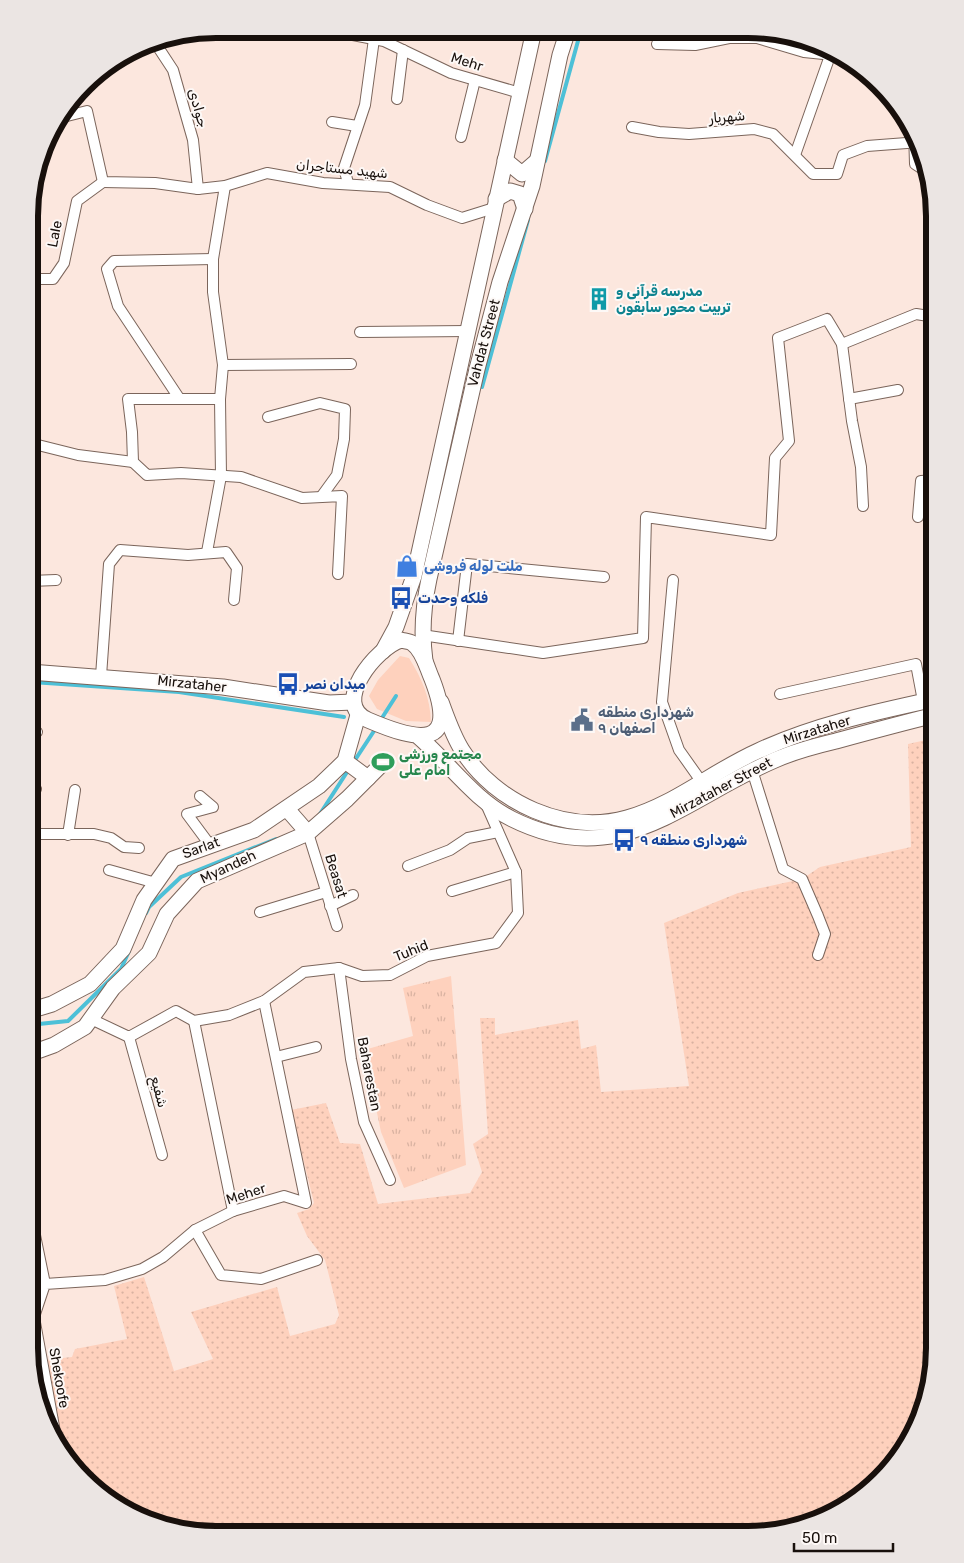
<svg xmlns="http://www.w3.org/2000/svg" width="964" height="1563" font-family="Rubik,Cairo,sans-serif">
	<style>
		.grass { fill: #fed1bd }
		.park { fill: url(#park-tufts) }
		.garden { fill: url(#garden-dots) }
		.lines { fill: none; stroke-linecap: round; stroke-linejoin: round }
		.stream { stroke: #4dc0d7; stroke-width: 4 }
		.street-casing { stroke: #7b655b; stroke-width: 12 }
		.secondary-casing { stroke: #7b655b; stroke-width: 17 }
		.street { stroke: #fff; stroke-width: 10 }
		.secondary { stroke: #fff; stroke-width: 15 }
		.labels { text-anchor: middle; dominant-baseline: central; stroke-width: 4; stroke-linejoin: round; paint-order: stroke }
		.street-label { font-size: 14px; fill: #18100c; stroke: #fdf8f6 }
		.culture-label { font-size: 14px; font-weight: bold; fill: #0d838f; stroke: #fdf8f6; text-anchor: start }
		.shop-label { font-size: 14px; font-weight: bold; fill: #366cbe; stroke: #fdf8f6; text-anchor: start }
		.transit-label { font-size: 14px; font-weight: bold; fill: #164399; stroke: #fdf8f6; text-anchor: start }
		.service-label { font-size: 14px; font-weight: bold; fill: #4e5e75; stroke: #fdf8f6; text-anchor: start }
		.leisure-label { font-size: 14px; font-weight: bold; fill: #27864d; stroke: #fdf8f6; text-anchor: start }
		.rim { fill: none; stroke: #18100c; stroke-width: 6 }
	</style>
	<defs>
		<pattern id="park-tufts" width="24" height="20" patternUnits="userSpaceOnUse" patternTransform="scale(1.25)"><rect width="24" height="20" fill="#fed1bd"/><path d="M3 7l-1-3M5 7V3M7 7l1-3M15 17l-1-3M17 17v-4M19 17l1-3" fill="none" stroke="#d9b2a1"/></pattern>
		<pattern id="garden-dots" width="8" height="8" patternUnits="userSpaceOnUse" patternTransform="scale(1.25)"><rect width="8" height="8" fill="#fed1bd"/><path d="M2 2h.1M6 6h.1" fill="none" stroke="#d9b2a1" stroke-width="1.8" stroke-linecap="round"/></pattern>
	</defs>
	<rect width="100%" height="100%" fill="#fce7de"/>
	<!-- grass -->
	<path class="grass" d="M400,656L409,658C422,679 430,697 431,722L406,721L377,709L369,696L378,680Z"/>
	<!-- park -->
	<polygon class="park" points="451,976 466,1165 404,1188 381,1132 364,1050 413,1036 403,988"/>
	<!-- garden -->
	<polygon class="garden" points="935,738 935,1360 925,1408 897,1461 862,1496 820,1520 749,1534 191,1533 144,1520 102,1496 67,1461 43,1419 29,1348 29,1327 36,1361 72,1357 75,1349 127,1339 114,1286 144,1277 174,1371 213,1359 191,1312 277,1287 290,1336 335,1324 339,1315 325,1260 307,1236 297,1213 309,1209 314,1203 291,1110 326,1103 340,1143 360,1144 378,1204 470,1193 482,1172 473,1144 488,1134 480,1018 495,1018 495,1035 578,1020 581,1049 596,1045 601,1092 689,1086 664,923 738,893 802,879 820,867 911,847 908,744"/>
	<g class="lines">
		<!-- stream -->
		<g class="stream">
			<polyline points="545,161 581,30"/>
			<polyline points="482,387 528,220"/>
			<polyline points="32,682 179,692 344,717"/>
			<polyline points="380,721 396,696"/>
			<polyline points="353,763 374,731"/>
			<polyline points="320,814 349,769"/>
			<polyline points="146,913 149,907 181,877 276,839"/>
			<polyline points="29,1025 68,1021 121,969 129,951"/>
		</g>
		<defs>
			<g id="street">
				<polyline points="322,29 384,41 451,73 520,93"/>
				<polyline points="154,41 173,70 193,140 198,189"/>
				<polyline points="657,44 695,45 729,38 757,38 804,52 843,56"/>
				<polyline points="92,77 149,42"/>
				<polyline points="397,99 403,50"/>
				<polyline points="59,118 87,111 103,182 155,183 198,189 225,186 267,173 323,183 390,187 427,205 462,218 494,208"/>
				<polyline points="332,122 357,126"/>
				<polyline points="632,127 659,132 689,134 754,129 773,134 813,174 837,174 843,155 867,146 920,142"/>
				<polyline points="914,131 915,164 927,172"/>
				<polyline points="461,137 475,80"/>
				<polyline points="795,155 832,50"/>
				<polyline points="348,183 344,168 365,105 374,39 380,29"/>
				<polyline points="30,279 53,279 64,263 77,201 103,182"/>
				<polyline points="360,332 468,331"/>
				<polyline points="842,344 852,421 861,467 863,506"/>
				<polyline points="223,365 351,364"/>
				<polyline points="179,398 118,306 107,269 114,261 213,259"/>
				<polyline points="220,399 128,399 132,432 133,462 147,475 181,473 241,477 302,498 342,496 338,574"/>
				<polyline points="849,399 898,390"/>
				<polyline points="268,417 320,403 345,409 344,439 337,475 321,497"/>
				<polyline points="30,443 78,455 133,462"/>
				<polyline points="918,517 921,481 935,480"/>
				<polyline points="207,552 221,476 220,399 223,365 213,292 213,259 225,186"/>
				<polyline points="673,580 662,702 679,750 701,781"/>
				<polyline points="30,581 56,580"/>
				<polyline points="33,581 35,672"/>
				<polyline points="422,635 543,653 643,638 646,517 771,535 775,458 789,441 778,338 827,319 842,344 916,314 935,317"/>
				<polyline points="458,641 467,564 604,577"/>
				<polyline points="101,676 109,564 120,550 188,555 226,552 237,568 234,600"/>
				<polyline points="780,694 916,664 923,701"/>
				<polyline points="30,731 37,732"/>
				<polyline points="752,770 783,869 802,879 818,916 825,934 818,955"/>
				<polyline points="30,788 36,789"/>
				<polyline points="200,796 213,807 187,814 210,845"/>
				<polyline points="308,833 337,926"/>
				<polyline points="29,834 94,834 111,838 124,847 139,848"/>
				<polyline points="68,835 75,790"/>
				<polyline points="408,866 450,850 468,838 498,832"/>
				<polyline points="109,870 156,883"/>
				<polyline points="452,891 516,872"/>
				<polyline points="330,906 353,895"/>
				<polyline points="260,912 326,892"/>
				<polyline points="339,968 351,1059 364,1122 390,1180"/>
				<polyline points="91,1019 129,1037 176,1011 194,1021 229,1015 264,1001 304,972 339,968 362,976 390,975 427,956 496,943 518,913 516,872 486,804"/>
				<polyline points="194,1021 233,1211"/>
				<polyline points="129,1037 162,1155"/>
				<polyline points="276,1057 316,1047"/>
				<polyline points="29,1206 45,1284"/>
				<polyline points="195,1230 221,1275 261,1279 317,1260"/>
				<polyline points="34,1317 57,1443"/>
				<polyline points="29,1319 34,1317 45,1284 105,1280 142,1269 163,1257 195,1230 233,1211 284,1196 306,1203 264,1001"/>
			</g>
			<g id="secondary">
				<polyline points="505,160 522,174 537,161"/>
				<polyline points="496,199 510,191 520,194 525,209"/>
				<path d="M401,640C404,641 409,641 412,643C423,650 427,668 432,679C460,751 417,741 368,720C330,704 377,647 401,640Z"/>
				<polyline points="383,651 396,627 414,576 534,30"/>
				<path d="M425,661C421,632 423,607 429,579L477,369L500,282L532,186L560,55L568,30"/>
				<polyline points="30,672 223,687 329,703 353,702"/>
				<path d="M441,702C447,718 453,736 462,750C495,803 566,835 627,818C674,805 713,771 758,751C814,725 875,712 935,699"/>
				<path d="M419,737C451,765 474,800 512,819C620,873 683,799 775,760C795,751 815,746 836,741C869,732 902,723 935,715"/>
				<polyline points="345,761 368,778"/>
				<polyline points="287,809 308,833"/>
				<polyline points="29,1011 52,1004 90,984 123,949 144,900 173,859 254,830 319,786 345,761 358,715"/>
				<polyline points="29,1054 54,1045 85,1027 113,988 149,953 167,914 197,881 308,833 347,799 385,761"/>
			</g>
		</defs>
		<!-- street casing -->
		<use href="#street" class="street-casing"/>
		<!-- secondary casing -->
		<use href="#secondary" class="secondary-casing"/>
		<!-- street -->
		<use href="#street" class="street"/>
		<!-- secondary -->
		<use href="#secondary" class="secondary"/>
	</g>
	<!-- icons -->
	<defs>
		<symbol id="building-bare" viewBox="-9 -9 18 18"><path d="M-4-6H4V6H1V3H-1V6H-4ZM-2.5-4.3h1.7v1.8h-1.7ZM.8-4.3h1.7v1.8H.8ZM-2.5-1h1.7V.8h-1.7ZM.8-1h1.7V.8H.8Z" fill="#0f9aa8" stroke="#fdf8f6" stroke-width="2.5" paint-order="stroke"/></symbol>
		<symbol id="shop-bare" viewBox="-9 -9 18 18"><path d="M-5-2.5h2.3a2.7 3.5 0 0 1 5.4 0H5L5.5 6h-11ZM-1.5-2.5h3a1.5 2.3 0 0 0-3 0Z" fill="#3f7fe0" stroke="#fdf8f6" stroke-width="2.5" paint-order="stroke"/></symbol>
		<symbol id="bus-bare" viewBox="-9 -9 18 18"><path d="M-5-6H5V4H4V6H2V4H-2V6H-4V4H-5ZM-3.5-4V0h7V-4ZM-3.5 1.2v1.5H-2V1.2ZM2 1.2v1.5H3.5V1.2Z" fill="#1a4fb4" stroke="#fdf8f6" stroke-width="2.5" paint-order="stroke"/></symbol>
		<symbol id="civic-bare" viewBox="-9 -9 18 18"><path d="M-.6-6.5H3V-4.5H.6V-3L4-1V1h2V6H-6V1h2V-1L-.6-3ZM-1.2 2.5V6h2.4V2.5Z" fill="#5c6f8a" stroke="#fdf8f6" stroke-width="2.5" paint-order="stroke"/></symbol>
		<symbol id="stadium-bare" viewBox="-9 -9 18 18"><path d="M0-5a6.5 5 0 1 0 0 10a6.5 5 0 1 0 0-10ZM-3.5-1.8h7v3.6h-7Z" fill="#2e9e5b" stroke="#fdf8f6" stroke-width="2.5" paint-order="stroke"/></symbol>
	</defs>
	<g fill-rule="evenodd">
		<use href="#building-bare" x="583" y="283" width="32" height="32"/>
		<use href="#shop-bare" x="391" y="550" width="32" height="32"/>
		<use href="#bus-bare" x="385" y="582" width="32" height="32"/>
		<use href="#bus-bare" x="272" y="668" width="32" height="32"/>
		<use href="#civic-bare" x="566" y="704" width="32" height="32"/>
		<use href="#stadium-bare" x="367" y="746" width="32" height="32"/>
		<use href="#bus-bare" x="608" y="824" width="32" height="32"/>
	</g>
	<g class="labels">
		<!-- street labels -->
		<g class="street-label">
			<text transform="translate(467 62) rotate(18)">Mehr</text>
			<text transform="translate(198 108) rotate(74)">جوادی</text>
			<text transform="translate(727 117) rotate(-5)">شهریار</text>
			<text transform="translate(342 169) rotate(6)">شهید مستاجران</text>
			<text transform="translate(55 234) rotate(-79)">Lale</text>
			<text transform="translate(484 343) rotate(-75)">Vahdat Street</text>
			<text transform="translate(192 684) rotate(6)">Mirzataher</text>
			<text transform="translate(817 730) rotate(-17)">Mirzataher</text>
			<text transform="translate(721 788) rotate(-28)">Mirzataher Street</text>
			<text transform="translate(201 848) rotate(-20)">Sarlat</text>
			<text transform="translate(228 867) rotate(-25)">Myandeh</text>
			<text transform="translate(336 876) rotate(73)">Beasat</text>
			<text transform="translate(411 951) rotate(-22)">Tuhid</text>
			<text transform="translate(369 1074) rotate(79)">Baharestan</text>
			<text transform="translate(159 1092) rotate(75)">شفیع</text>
			<text transform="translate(246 1194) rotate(-18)">Meher</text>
			<text transform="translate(59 1378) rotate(80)">Shekoofe</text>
		</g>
		<!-- culture labels -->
		<g class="culture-label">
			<text x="616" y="291">مدرسه قرآنی و<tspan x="616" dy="16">تربیت محور سابقون</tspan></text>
		</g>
		<!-- shop labels -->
		<g class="shop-label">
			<text x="424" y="566">ملت لوله فروشی</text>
		</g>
		<!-- transit labels -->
		<g class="transit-label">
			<text x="418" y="598">فلکه وحدت</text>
			<text x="304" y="684">میدان نصر</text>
			<text x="640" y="840">شهرداری منطقه ۹</text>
		</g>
		<!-- service labels -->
		<g class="service-label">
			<text x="598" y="712">شهرداری منطقه<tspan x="598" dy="16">۹ اصفهان</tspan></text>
		</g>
		<!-- leisure labels -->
		<g class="leisure-label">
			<text x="399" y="754">مجتمع ورزشی<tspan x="399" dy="16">امام علی</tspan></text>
		</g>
	</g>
	<!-- crop -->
	<path d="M0 0H964V1563H0ZM216 38H748A178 178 0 0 1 926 216V1348A178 178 0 0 1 748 1526H216A178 178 0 0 1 38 1348V216A178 178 0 0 1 216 38Z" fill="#ebe5e3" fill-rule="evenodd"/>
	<path class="rim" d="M216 38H748A178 178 0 0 1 926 216V1348A178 178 0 0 1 748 1526H216A178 178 0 0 1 38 1348V216A178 178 0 0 1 216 38Z"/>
	<!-- scale -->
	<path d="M794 1543v8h99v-8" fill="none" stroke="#18100c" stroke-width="2.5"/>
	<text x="802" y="1543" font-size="15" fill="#18100c" stroke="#fdf8f6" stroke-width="4" paint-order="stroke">50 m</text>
</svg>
